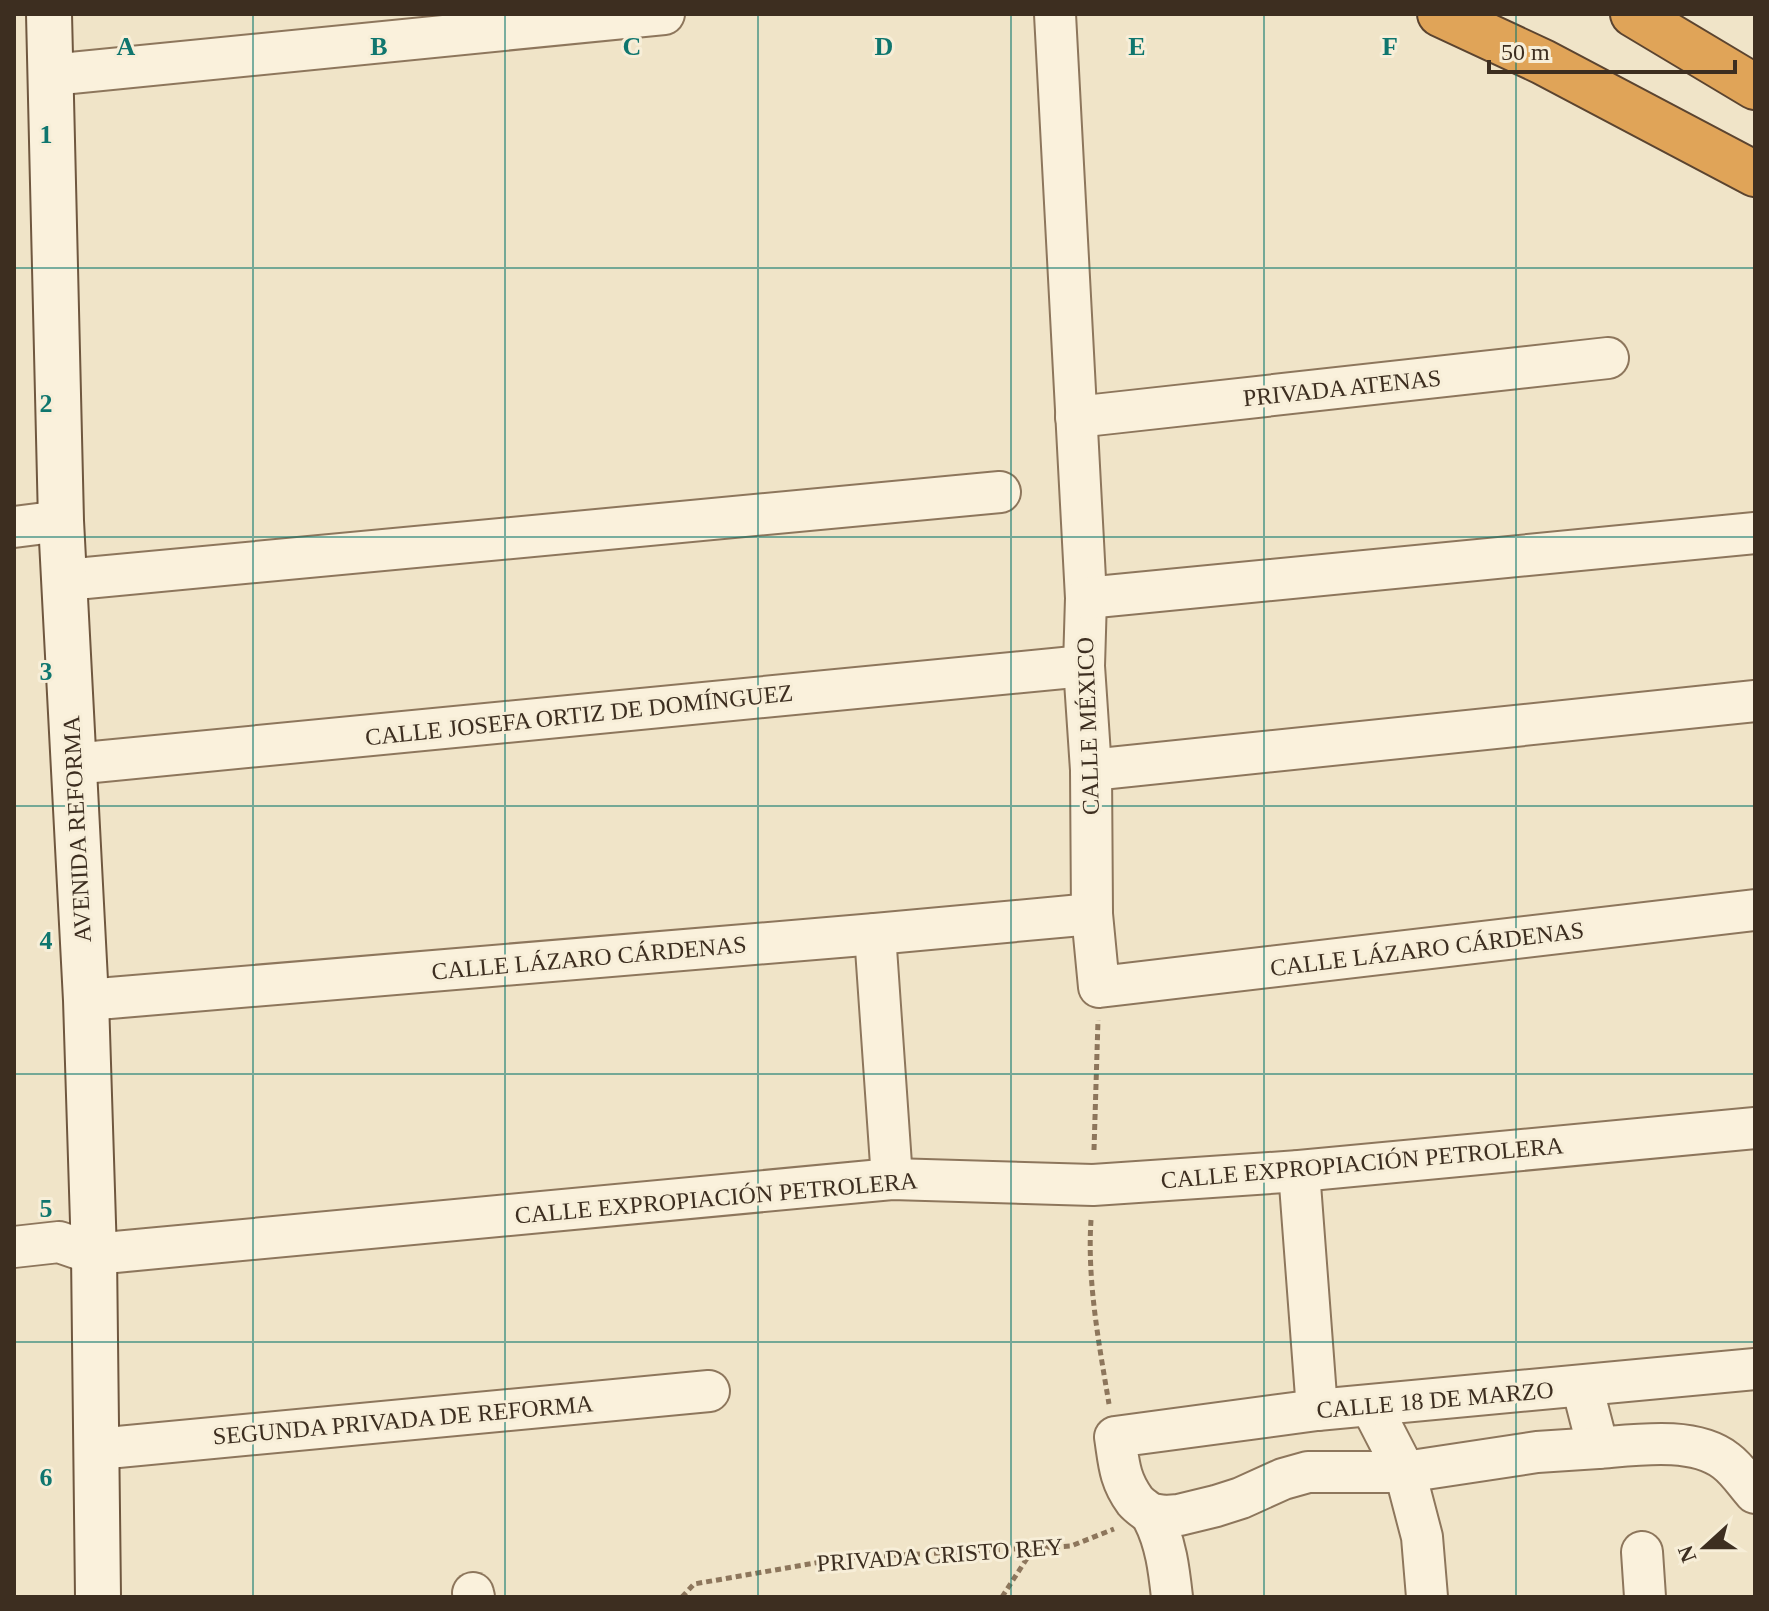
<svg xmlns="http://www.w3.org/2000/svg" width="1769" height="1611" font-family="'Times New Roman',serif">
	<style>
		.lines { fill: none; stroke-linecap: round; stroke-linejoin: round }
		.street-casing { stroke: #8d765c; stroke-width: 44 }
		.secondary-casing { stroke: #6f573f; stroke-width: 48 }
		.highway-casing { stroke: #5b4430; stroke-width: 48 }
		.path { stroke: #8d765c; stroke-width: 5; stroke-dasharray: 6 4; stroke-linecap: butt }
		.street { stroke: #faf1dc; stroke-width: 40 }
		.secondary { stroke: #faf1dc; stroke-width: 44 }
		.highway { stroke: #e0a458; stroke-width: 44 }
		.grid { fill: none; stroke: #0f766e; stroke-width: 2; stroke-opacity: 0.55 }
		.labels { text-anchor: middle; dominant-baseline: central; stroke-width: 6; stroke-linejoin: round; paint-order: stroke }
		.street-label { font-size: 24px; fill: #3d2e20; stroke: #f7eed8 }
		.grid-label { font-size: 26px; text-anchor: middle; font-weight: bold; fill: #0f766e; stroke: #f7eed8; stroke-width: 6; stroke-linejoin: round; paint-order: stroke }
	</style>
	<rect width="100%" height="100%" fill="#f0e4c8"/>
	<g class="lines">
		<defs>
			<g id="street">
				<polyline points="1055,14 1086,598 1084,666 1091,770 1092,914 1099,987 1755,910"/>
				<polyline points="51,75 664,14"/>
				<polyline points="1076,417 1608,358"/>
				<polyline points="14,527 61,521"/>
				<polyline points="65,580 1000,492"/>
				<polyline points="1086,598 1755,533"/>
				<polyline points="73,764 1084,666"/>
				<polyline points="1091,770 1755,701"/>
				<polyline points="875,934 892,1179"/>
				<polyline points="86,1000 875,934 1092,914"/>
				<polyline points="1299,1171 1317,1410"/>
				<polyline points="14,1247 59,1242 94,1254 892,1179 1093,1185 1299,1171 1755,1128"/>
				<path d="M1582,1386L1598,1448C1636,1445 1694,1436 1726,1461C1737,1469 1746,1483 1755,1493"/>
				<polyline points="1371,1406 1405,1472 1422,1537 1427,1597"/>
				<polyline points="97,1449 709,1391"/>
				<polyline points="1152,1514 1165,1516 1179,1515 1216,1506 1241,1498 1283,1479 1308,1472 1405,1472 1537,1452 1598,1448"/>
				<polyline points="1642,1552 1645,1597"/>
				<polyline points="473,1593 474,1597"/>
				<path d="M1172,1597C1169,1570 1166,1543 1153,1518C1149,1511 1141,1508 1135,1501C1119,1479 1119,1463 1115,1437L1317,1410L1755,1369"/>
			</g>
			<polyline id="secondary" points="49,14 61,521 86,1000 94,1254 98,1597"/>
			<g id="highway">
				<polyline points="1440,14 1543,62 1755,174"/>
				<polyline points="1633,14 1755,87"/>
			</g>
		</defs>
		<!-- street casing -->
		<use href="#street" class="street-casing"/>
		<!-- secondary casing -->
		<use href="#secondary" class="secondary-casing"/>
		<!-- highway casing -->
		<use href="#highway" class="highway-casing"/>
		<!-- path -->
		<g class="path">
			<polyline points="1094,1150 1098,1020"/>
			<path d="M1091,1220C1087,1281 1099,1344 1109,1404"/>
			<polyline points="682,1597 694,1584 844,1558 1071,1546 1114,1529"/>
			<polyline points="1002,1597 1033,1549"/>
		</g>
		<!-- street -->
		<use href="#street" class="street"/>
		<!-- secondary -->
		<use href="#secondary" class="secondary"/>
		<!-- highway -->
		<use href="#highway" class="highway"/>
	</g>
	<!-- grid -->
	<path class="grid" d="M253,14V1597M505,14V1597M758,14V1597M1011,14V1597M1264,14V1597M1516,14V1597M14,268H1755M14,537H1755M14,806H1755M14,1074H1755M14,1342H1755"/>
	<g class="labels">
		<!-- street labels -->
		<g class="street-label">
			<text transform="translate(1342 388) rotate(-6)">PRIVADA ATENAS</text>
			<text transform="translate(579 715) rotate(-6)">CALLE JOSEFA ORTIZ DE DOMÍNGUEZ</text>
			<text transform="translate(1088 726) rotate(-92)">CALLE MÉXICO</text>
			<text transform="translate(77 829) rotate(-93)">AVENIDA REFORMA</text>
			<text transform="translate(1427 949) rotate(-7)">CALLE LÁZARO CÁRDENAS</text>
			<text transform="translate(589 958) rotate(-5)">CALLE LÁZARO CÁRDENAS</text>
			<text transform="translate(1362 1163) rotate(-5)">CALLE EXPROPIACIÓN PETROLERA</text>
			<text transform="translate(716 1198) rotate(-5)">CALLE EXPROPIACIÓN PETROLERA</text>
			<text transform="translate(1435 1400) rotate(-5)">CALLE 18 DE MARZO</text>
			<text transform="translate(403 1420) rotate(-5)">SEGUNDA PRIVADA DE REFORMA</text>
			<text transform="translate(940 1555) rotate(-4)">PRIVADA CRISTO REY</text>
		</g>
	</g>
	<g class="grid-label">
		<text x="126" y="55">A</text>
		<text x="379" y="55">B</text>
		<text x="632" y="55">C</text>
		<text x="884" y="55">D</text>
		<text x="1137" y="55">E</text>
		<text x="1390" y="55">F</text>
		<text x="46" y="143">1</text>
		<text x="46" y="412">2</text>
		<text x="46" y="680">3</text>
		<text x="46" y="949">4</text>
		<text x="46" y="1217">5</text>
		<text x="46" y="1486">6</text>
	</g>
	<!-- border -->
	<rect width="1769" height="1611" fill="none" stroke="#3d2e20" stroke-width="32"/>
	<!-- north arrow -->
	<g transform="translate(1705 1547) rotate(249)" stroke="#f7eed8" stroke-width="6" paint-order="stroke">
	<path d="M0-6L14 30L0 20L-14 30Z" fill="#3d2e20"/>
	<text y="-12" font-size="22" font-weight="bold" text-anchor="middle" fill="#3d2e20">N</text>
	</g>
	<!-- scale -->
	<path d="M1489 60v12h246v-12" fill="none" stroke="#3d2e20" stroke-width="4"/>
	<text x="1501" y="60" font-size="24" fill="#3d2e20" stroke="#f7eed8" stroke-width="6" paint-order="stroke">50 m</text>
</svg>
